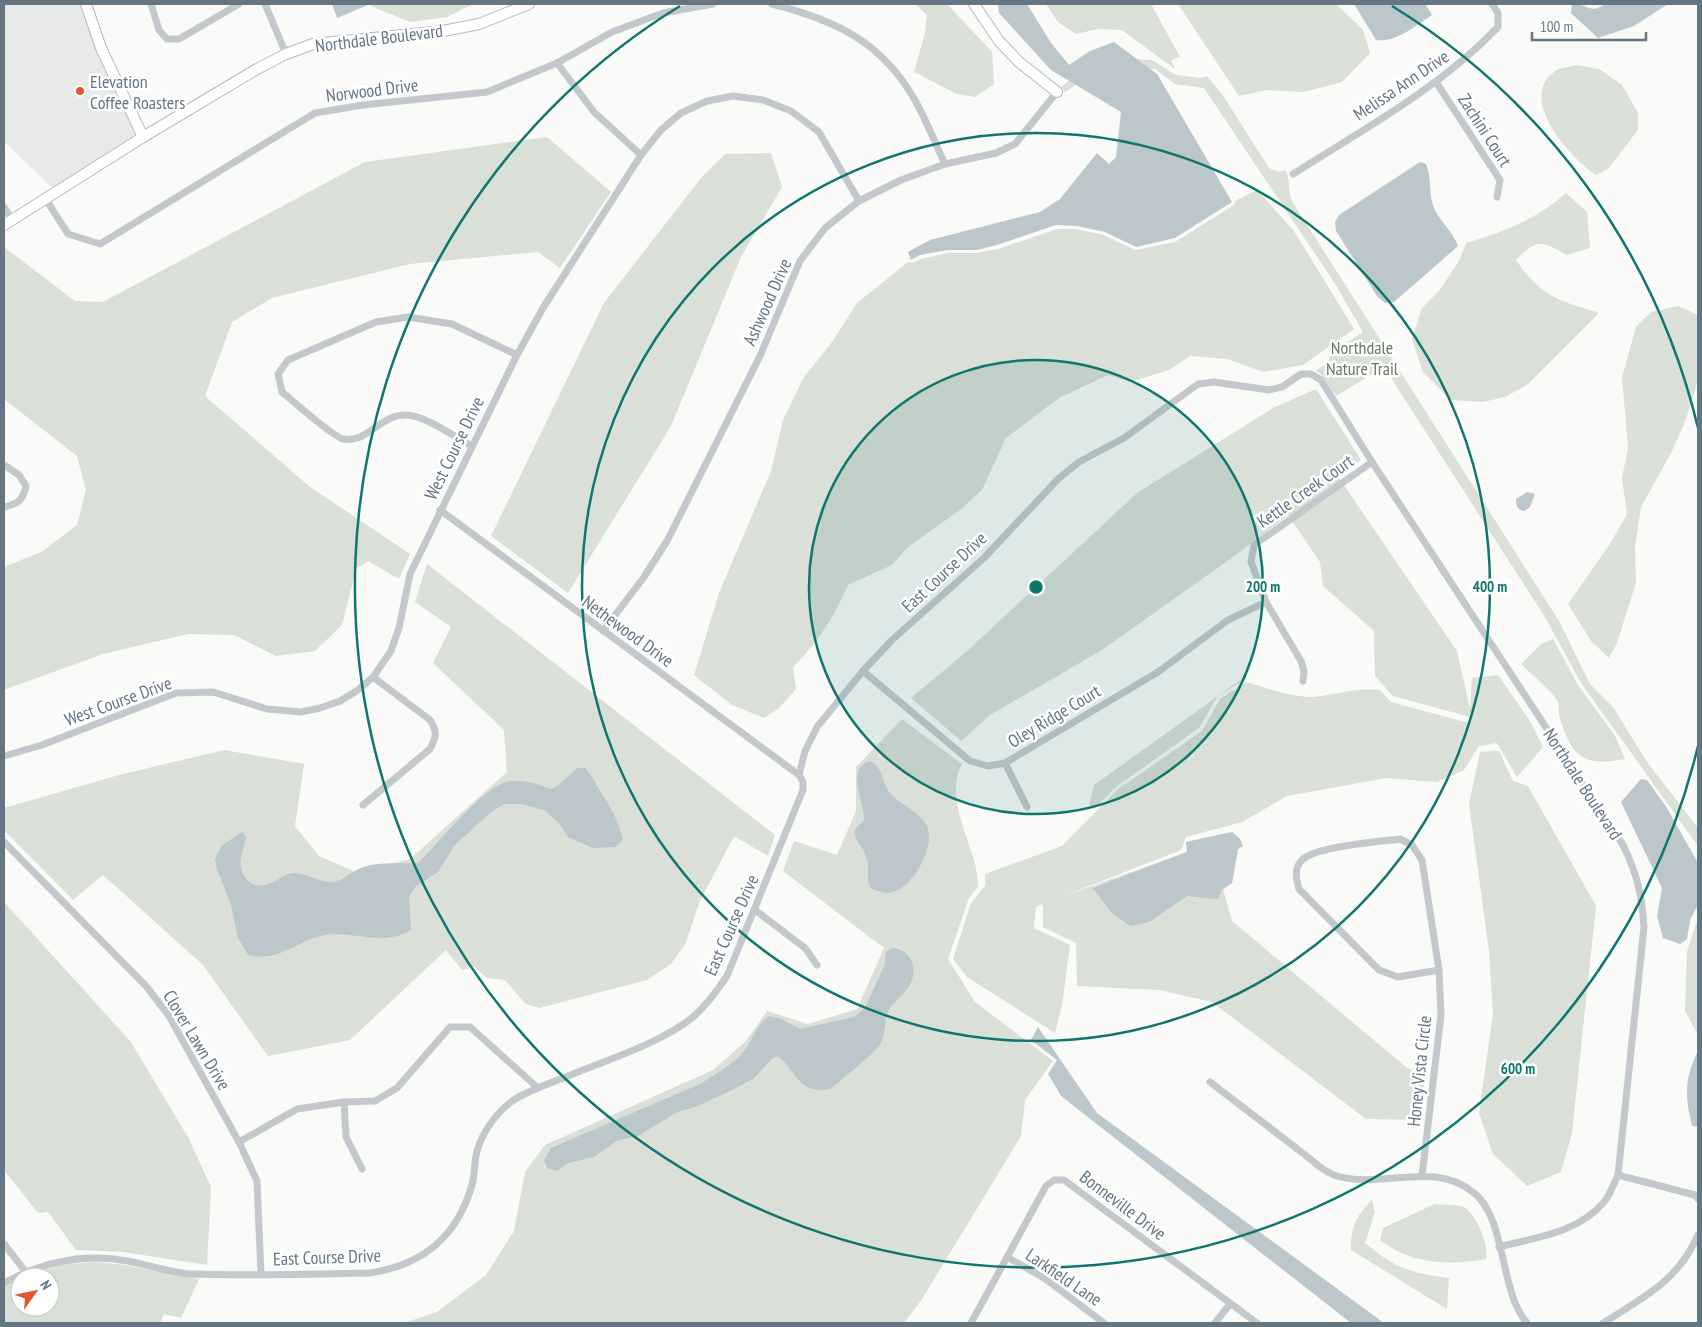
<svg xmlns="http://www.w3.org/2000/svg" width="1702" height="1327" font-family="'PT Sans Narrow',sans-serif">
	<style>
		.built { fill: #e8e9e9 }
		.green { fill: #dadfd7 }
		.water { fill: #bbc7cb }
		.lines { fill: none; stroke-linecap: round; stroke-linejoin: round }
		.secondary-casing { stroke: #b3babf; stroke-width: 12 }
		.street { stroke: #c3c8cc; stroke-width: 7 }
		.secondary { stroke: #fff; stroke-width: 10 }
		.ring { fill: none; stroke: #0f766e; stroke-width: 2.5 }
		.poi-dot { fill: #e4572e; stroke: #fff; stroke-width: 2 }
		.labels { text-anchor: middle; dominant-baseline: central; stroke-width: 5; stroke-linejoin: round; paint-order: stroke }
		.street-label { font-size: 18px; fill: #657683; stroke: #fff }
		.poi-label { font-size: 18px; fill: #657683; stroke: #fff; text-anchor: start }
		.park-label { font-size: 18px; fill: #687a64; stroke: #fff }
		.centre { fill: #0f766e; stroke: #fff; stroke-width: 2.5 }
		.ring-label { font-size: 15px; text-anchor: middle; font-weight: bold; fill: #0f766e; stroke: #fff; stroke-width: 5; stroke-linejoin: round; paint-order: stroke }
	</style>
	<rect width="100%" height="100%" fill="#fafaf8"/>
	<!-- built -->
	<polygon class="built" points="6,4 81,4 137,135 52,188 4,141 4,5"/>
	<!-- green -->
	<g class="green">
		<polygon points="372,4 473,4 447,17 410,22 371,6"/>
		<polygon points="915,4 947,4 992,52 994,84 975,97 957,94 914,72 925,33 927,15"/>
		<polygon points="1046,4 1151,4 1180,57 1171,60 1175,69 1122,30 1098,29 1076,34 1058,22"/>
		<polygon points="1178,4 1336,4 1363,30 1370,53 1342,82 1304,92 1267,90 1239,96"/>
		<path d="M1098,57L1152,60L1176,75L1200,78L1207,76L1222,94L1269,168L1278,172L1285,170C1291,179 1287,189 1292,201L1559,621L1590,684L1613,707L1647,762L1698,828V846L1581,683L1545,617L1384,367L1336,396L1320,373L1316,371L1328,362L1331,353L1363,332L1334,282L1204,88L1175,84L1155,69L1104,66L1065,92L1061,87Z"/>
		<path d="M1576,65L1599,69L1622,85L1638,113V130L1608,169L1596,175C1570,158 1514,96 1557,70C1562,67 1570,67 1576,65Z"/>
		<polygon points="547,137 611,192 560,268 538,252 410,264 272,298 232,322 205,396 310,487 410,554 399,579 368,561 356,569 342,625 315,651 276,656 234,635 188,634 103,654 4,690 4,567 43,551 77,525 86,490 77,456 4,399 4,247 75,301 103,302 365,162"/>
		<polygon points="771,153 782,187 741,257 671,426 568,593 491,536 604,303 701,178 725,154"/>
		<path d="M1257,190L1294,231L1354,329L1303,365L1264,372L1227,359L1190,356L1169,370L1130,382L1108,375L1059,398L1006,438L982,490L960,510L908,547L892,565L848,585C833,619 819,641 793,667L796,689L778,709L764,718L732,705L694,675L719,593L771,471L783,420L804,377L832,342L857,303L908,262L912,263L921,259L948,253H976L998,249L1057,229H1076L1104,235L1135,250L1175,242L1234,205L1235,201Z"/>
		<path d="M1566,193L1587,212L1590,248L1567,255C1542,241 1537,238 1516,260C1540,296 1559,301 1599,313L1527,385L1505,397L1483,402L1451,400L1423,372L1412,339L1422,308L1439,291L1459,261L1466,243C1501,233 1539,218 1566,193Z"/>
		<polygon points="1678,306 1698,315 1698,380 1685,422 1671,453 1641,507 1635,547 1636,583 1617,643 1609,658 1591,641 1568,604 1610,544 1627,514 1622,478 1628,448 1622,377 1636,327 1651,312"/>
		<path d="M1316,389L1361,460L1337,475L1457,651L1470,709L1472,678L1498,675L1530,721L1543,747L1517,777L1497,743L1479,746L1464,770L1437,782L1386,778L1287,796L1242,822L1186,837L1181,850L1061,897L1187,852L1186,842L1232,832L1240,839L1243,846L1238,849L1232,883L1223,889L1232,921L1406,1067L1425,1077L1418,1120L1366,1119L1212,1002L1159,990L1077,986L1076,943L1043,927V904L1036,907L1034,928L1070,945L1062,1005L1055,1033L967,977L953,959L971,903L985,886V874L1062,846L1118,789L1202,731L1220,699L1246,682C1267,688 1292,698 1314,697C1336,695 1357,687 1380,690L1391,702L1469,723L1470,717L1393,696L1375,676L1374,631L1323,586L1320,562L1288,515L1240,552L1102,650L990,715L961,741L911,698L966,652L1137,493L1273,408Z"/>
		<polygon points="427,564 775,835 768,856 734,836 699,903 686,943 671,964 647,980 539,1008 526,1004 505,980 487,978 475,967 462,970 446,950 350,1040 268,1056 203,965 103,875 73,900 4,830 4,808 119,775 224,750 304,764 295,826 319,856 358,873 410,859 507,772 504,730 433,663 451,627 415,602"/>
		<path d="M1553,639L1578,685L1615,736L1625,759C1584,766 1573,759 1560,719C1558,713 1560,705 1557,700C1553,692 1529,672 1521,664L1541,644Z"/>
		<polygon points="1246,676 1247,678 1217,697 1199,728 1116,787 1094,809 1089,805 1094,785"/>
		<path d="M902,719L962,764C946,792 966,832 974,860C977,869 977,878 978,887L969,898L948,959L975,1002L1053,1061L1025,1100L1021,1136L922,1299L904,1323H404L437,1312L486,1275L514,1231L525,1172L545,1145L713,1070L746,1041L767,1011L808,1024L857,1009L884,948L783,871L794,841L837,855L856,811V767Z"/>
		<polygon points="1499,751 1513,781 1528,786 1596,906 1572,1133 1561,1172 1527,1186 1493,1154 1479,1113 1493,1014 1489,951 1469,804 1480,752"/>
		<polygon points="4,902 131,1042 188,1137 211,1187 207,1265 123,1252 76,1250 48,1212 38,1213 4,1170"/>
		<polygon points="1698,918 1698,1035 1685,1011 1687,952"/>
		<path d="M1372,1200L1375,1212L1365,1243C1396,1269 1410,1273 1449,1278L1447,1309L1351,1250C1350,1229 1356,1215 1372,1200Z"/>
		<path d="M1435,1204C1444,1205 1455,1204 1463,1207C1475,1211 1490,1247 1486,1259C1449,1266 1410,1264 1380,1240L1383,1228Z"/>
		<polygon points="95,1262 125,1265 199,1279 181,1318 164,1314 160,1323 4,1323 4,1287 20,1279 20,1307 50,1307 50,1277 24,1277 60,1265"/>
	</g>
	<!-- water -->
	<g class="water">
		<polygon points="332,4 367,4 368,5 337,18"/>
		<polygon points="998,4 1027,4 1051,43 1069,65 1090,51 1114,42 1157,74 1232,202 1175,238 1136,247 1105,232 1077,226 1056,225 997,245 977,250 947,250 920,255 911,260 908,252 930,240 1040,212 1060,199 1097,153 1109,164 1116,157 1121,112 1051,70 999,13"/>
		<path d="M1354,4H1425L1432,15C1415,26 1396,43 1376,40Z"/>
		<path d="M1572,4C1586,3 1592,15 1604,4H1668L1634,26L1598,38L1571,13Z"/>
		<path d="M1420,162L1426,164C1432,178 1428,194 1434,208C1440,222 1452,230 1458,246L1394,302L1385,303L1377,296L1336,231L1335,222L1339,215Z"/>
		<path d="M1527,492L1535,494L1530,507L1524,511C1517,509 1516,506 1516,499Z"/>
		<path d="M870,761C883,767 882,783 890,793C900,805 920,811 927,826C936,846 913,888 892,892C884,894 878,891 870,888C866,874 870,870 867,860C865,848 856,844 854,831L864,820C864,801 845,769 870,761Z"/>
		<path d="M577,768H585C593,776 596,785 602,794C613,811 618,821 623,840L615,847L593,848L568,837L559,823L544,810L521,804H504L491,812L455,845L438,872L416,886L409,896L411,930C382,948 351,929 321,936C293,943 279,962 248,955L238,938L231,905L217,869L215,859L221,846L242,832L246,837C244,852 235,862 245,877C258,896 276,879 289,874C306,869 321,887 337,881C346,878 353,871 361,868C377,861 400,864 418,863C439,843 481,789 506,782C521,778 537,784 551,789L559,785Z"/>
		<polygon points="1641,779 1647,780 1667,808 1698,863 1698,905 1690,920 1687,939 1680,944 1663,938 1657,916 1662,888 1621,802"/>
		<polygon points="1232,832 1240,839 1243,846 1238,849 1232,883 1223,889 1217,899 1187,896 1149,922 1130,926 1111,912 1093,888 1187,852 1186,842"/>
		<path d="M893,948C912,951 919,969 909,986C904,994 895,1001 889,1009C883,1020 887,1035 879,1046C876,1051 834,1087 830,1089C826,1090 818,1090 814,1089C798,1087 790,1065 778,1056L773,1058L753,1079L732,1090L700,1105L676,1113L638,1136L618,1140L594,1157L568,1163L557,1171L547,1168L544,1160L551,1148L700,1084C713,1076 728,1067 739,1057C751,1046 757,1022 769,1016L779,1018L800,1029L854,1017L865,1008L885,964L886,952Z"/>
		<polygon points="1038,1027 1097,1113 1384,1323 1351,1323 1061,1096 1048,1074 1057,1060 1031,1040"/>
		<path d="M1698,1051V1127L1692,1126C1685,1096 1684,1079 1698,1051Z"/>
	</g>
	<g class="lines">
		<defs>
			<g id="secondary">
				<polyline points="86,4 101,48 143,137"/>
				<polyline points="974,4 999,41 1019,62 1057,92"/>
				<polyline points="4,225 143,137 257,69 286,54 313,44 443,31 479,24 529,4"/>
			</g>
		</defs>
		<!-- secondary casing -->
		<use href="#secondary" class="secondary-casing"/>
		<!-- street -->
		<g class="street">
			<polyline points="151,4 159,30 167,39 179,39 239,4"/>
			<polyline points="265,4 286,54"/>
			<path d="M772,4C835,20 883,42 916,102C927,122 935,143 945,164"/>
			<polyline points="557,63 594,112 641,155"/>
			<polyline points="1436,82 1500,180 1497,197"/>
			<path d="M1293,174C1364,129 1440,88 1498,27V13L1492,4"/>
			<polyline points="45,198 68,234 100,244 315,113 363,105 487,92 557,63 612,32 663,13 713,4"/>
			<polyline points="4,207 12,219"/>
			<path d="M472,446C455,437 424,415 406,415C381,414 367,444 343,439C333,437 293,401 282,392L278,374L288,360L376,322L408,317L452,324L517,355"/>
			<path d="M4,465L19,475L26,486C23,500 18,504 4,507"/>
			<polyline points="440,510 799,775"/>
			<polyline points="603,631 644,577 667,541 760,356 800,261 825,228 859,201 901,180 945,164 996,153 1015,144 1057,92"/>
			<polyline points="863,671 970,761 988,766 1005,763 1158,672 1228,620 1266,602"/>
			<polyline points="1303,681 1304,671 1301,661 1266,602 1251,562 1254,545 1372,462"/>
			<polyline points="4,756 42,745 176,693 213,692 267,709 301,712 320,708 340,701 358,690 373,677 391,651 399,628 410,574 517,355 543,308 641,155 661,130 681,113 707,101 733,96 763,100 791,111 819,132 859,201"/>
			<polyline points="1005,763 1027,807"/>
			<path d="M363,805L430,749C436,737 438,732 430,720L373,677"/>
			<polyline points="4,842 146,986 169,1016 239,1142 257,1181 261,1274"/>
			<polyline points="755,910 805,948 817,965"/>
			<path d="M1210,1082C1240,1105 1270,1128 1300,1151C1310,1158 1322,1171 1334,1175C1380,1191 1431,1159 1473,1192C1507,1218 1499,1291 1527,1323"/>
			<polyline points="344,1102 346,1137 362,1169"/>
			<polyline points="239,1142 297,1109 344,1102 375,1101 397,1088 450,1027 470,1027 538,1088"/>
			<polyline points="1618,1175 1695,1195 1698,1199"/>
			<path d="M1422,1176L1441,1015L1439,970L1422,860L1412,845L1400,839C1378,842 1316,846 1302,860C1294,868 1296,879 1299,889L1379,970L1398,977L1439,970"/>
			<polyline points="4,1244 25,1271"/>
			<polyline points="1007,1257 1044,1278 1104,1323"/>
			<path d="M4,1283C42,1262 85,1253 128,1261C149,1265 171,1273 191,1274C251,1276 310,1274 370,1273C423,1265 457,1237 472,1185C475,1174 474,1162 477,1151C482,1133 496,1113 511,1102C526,1091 546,1085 563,1078C603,1061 660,1044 693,1017C707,1005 717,991 727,976L803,790V782L799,775L805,751L817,727L863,671L892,640L984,558L1058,479L1079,462L1124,438L1198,384L1214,382L1269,390L1282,387L1301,374H1311L1321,380L1372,462L1623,845C1637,874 1642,894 1644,927L1618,1175C1614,1183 1610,1195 1604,1202C1578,1233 1537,1237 1499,1247"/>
			<polyline points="971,1323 1046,1186 1054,1180 1064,1180 1257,1323"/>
			<polyline points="1215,1323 1230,1304"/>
			<path d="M1603,1323C1643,1298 1678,1281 1698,1235"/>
		</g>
		<!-- secondary -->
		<use href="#secondary" class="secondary"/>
	</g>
	<!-- distance rings -->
	<circle cx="1036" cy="587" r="227" fill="#0f766e" fill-opacity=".12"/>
	<g class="ring">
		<circle cx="1036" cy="587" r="227"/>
		<circle cx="1036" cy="587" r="454"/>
		<path d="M1698 746A681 681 0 1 1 680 6M1392 6A681 681 0 0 1 1698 428"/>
	</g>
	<!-- markers -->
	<circle class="poi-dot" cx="80" cy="91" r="5"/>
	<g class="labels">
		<!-- street labels -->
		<g class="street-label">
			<text transform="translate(379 38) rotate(-7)">Northdale Boulevard</text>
			<text transform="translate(1401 85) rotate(-34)">Melissa Ann Drive</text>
			<text transform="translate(372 90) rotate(-7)">Norwood Drive</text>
			<text transform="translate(1485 130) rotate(57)">Zachini Court</text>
			<text transform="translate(767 302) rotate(-66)">Ashwood Drive</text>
			<text transform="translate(454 448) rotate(-64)">West Course Drive</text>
			<text transform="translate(1305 491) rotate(-35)">Kettle Creek Court</text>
			<text transform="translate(944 572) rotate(-43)">East Course Drive</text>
			<text transform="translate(628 631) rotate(36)">Nethewood Drive</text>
			<text transform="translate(118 701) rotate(-20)">West Course Drive</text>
			<text transform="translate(1054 716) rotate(-31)">Oley Ridge Court</text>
			<text transform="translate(1583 784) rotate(57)">Northdale Boulevard</text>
			<text transform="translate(731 925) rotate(-66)">East Course Drive</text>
			<text transform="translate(197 1040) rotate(59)">Clover Lawn Drive</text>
			<text transform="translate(1419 1071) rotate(-84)">Honey Vista Circle</text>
			<text transform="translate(1123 1205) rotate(37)">Bonneville Drive</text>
			<text transform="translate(327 1257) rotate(-2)">East Course Drive</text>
			<text transform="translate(1064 1277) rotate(34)">Larkfield Lane</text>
		</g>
		<!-- poi labels -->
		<g class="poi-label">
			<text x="90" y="81">Elevation<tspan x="90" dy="21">Coffee Roasters</tspan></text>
		</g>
		<!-- park labels -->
		<g class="park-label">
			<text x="1362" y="347">Northdale<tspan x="1362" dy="21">Nature Trail</tspan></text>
		</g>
	</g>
	<circle cx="1036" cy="587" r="8" class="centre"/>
	<g class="ring-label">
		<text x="1263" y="592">200 m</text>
		<text x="1490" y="592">400 m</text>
		<text x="1518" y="1074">600 m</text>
	</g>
	<!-- border -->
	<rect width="1702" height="1327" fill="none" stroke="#657683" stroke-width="10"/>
	<!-- north arrow -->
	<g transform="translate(35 1292) rotate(57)"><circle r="24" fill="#ffffff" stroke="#c1c8cd"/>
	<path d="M0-4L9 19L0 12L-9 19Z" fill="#e4572e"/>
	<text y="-8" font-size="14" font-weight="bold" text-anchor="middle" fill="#657683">N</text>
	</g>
	<!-- scale -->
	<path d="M1532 32v8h114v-8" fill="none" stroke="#657683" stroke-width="2.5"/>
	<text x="1540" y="32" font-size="15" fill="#657683" stroke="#ffffff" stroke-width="4" paint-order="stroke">100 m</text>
</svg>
